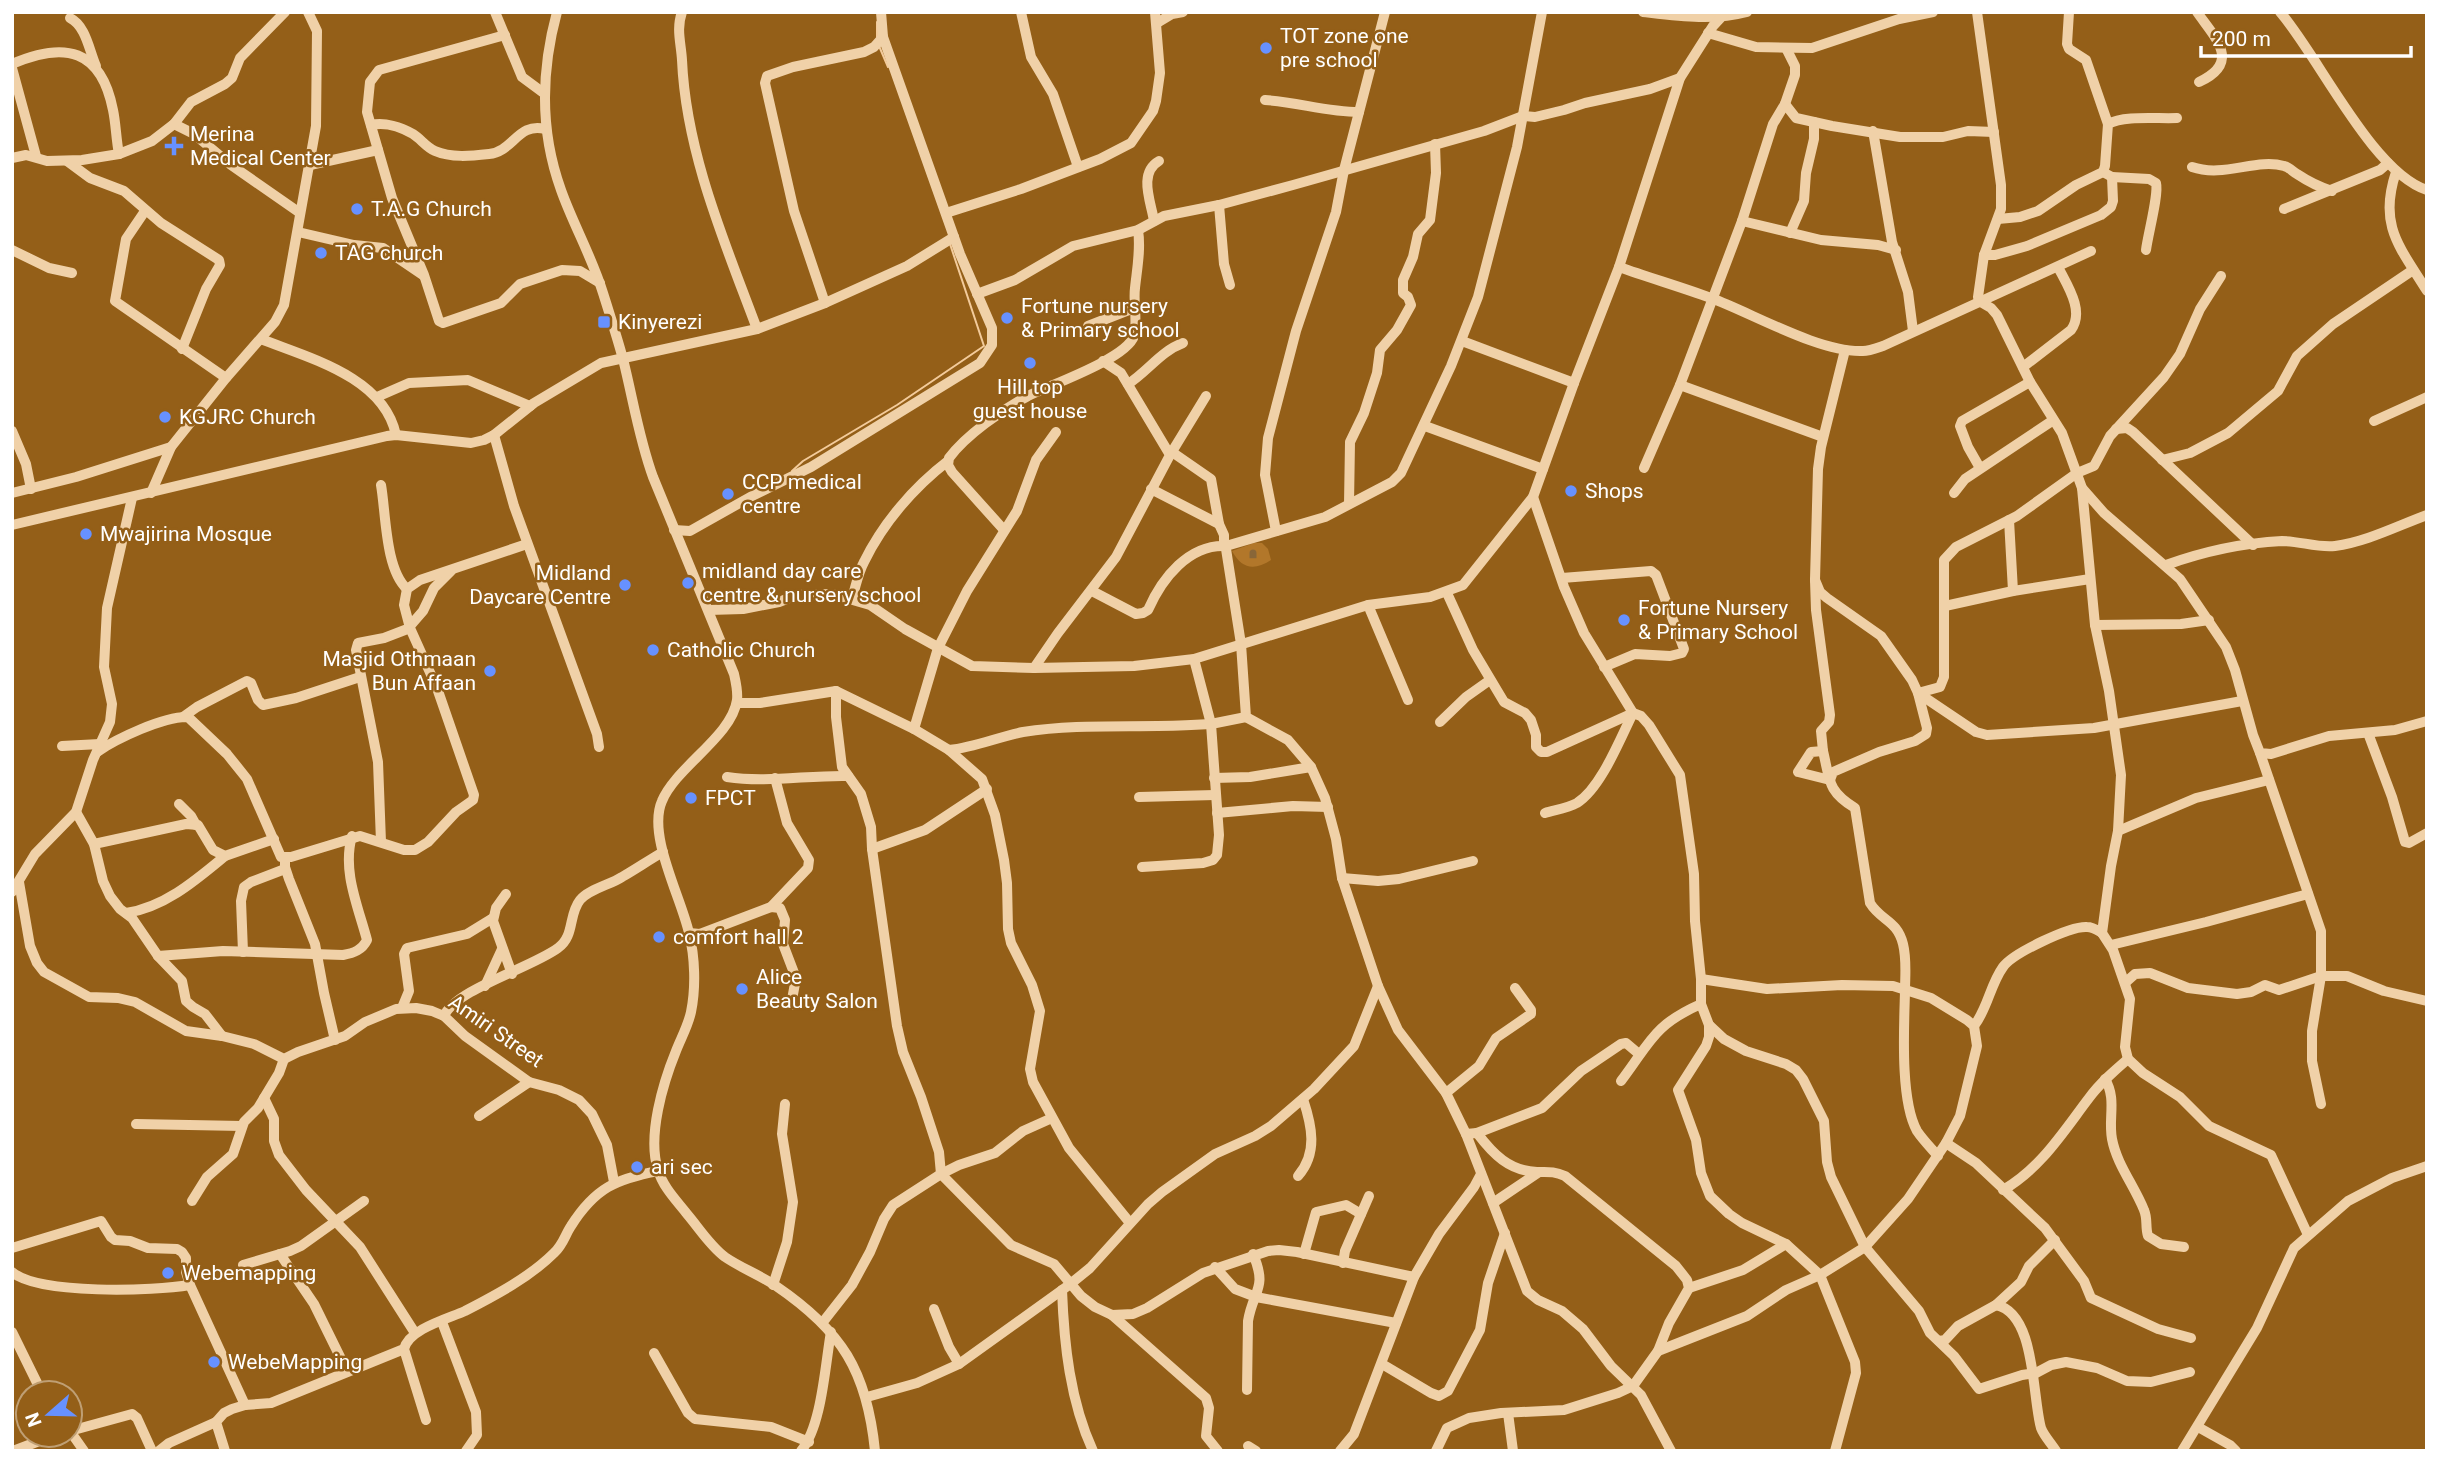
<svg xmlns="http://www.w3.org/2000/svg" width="2439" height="1463" font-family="Roboto,sans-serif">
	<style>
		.cemetery { fill: url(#cemetery-stones) }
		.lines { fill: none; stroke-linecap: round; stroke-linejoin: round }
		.stream { stroke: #f3cb9b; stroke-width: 2 }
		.minor { stroke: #f0d1a8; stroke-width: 10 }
		.poi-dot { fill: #6791ff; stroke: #945f18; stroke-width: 2.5 }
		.labels { text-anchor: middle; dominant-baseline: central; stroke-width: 5; stroke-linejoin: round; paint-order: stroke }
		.poi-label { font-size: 21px; fill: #fff; stroke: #945f18; text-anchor: start }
		.street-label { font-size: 21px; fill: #fff; stroke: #945f18 }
	</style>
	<defs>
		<pattern id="cemetery-stones" width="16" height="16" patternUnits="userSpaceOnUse" patternTransform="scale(1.75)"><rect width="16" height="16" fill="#b2772a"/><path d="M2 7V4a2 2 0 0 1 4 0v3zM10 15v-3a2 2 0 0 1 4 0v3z" fill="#896638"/></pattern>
	</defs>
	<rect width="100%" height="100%" fill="#945f18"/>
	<!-- cemetery -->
	<path class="cemetery" d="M1254,543H1262L1268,549L1271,560C1254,571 1242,569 1232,551Z"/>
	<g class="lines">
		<!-- stream -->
		<g class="stream">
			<polyline points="877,22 877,37"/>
			<polyline points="879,46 888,67"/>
			<polyline points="792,471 803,461 897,405 984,346 950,244"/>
		</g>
		<!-- minor -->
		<g class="minor">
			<polyline points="495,12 522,77 545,94"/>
			<path d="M557,12C541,71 540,132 561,190C573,224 592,257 603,293C610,315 617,337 623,359C633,399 639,439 653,477L734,674C736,683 738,691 737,700C732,736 676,767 662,801C647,835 681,897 689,933C695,957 696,988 691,1012C688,1026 681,1038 676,1051C663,1083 647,1136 658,1170C663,1187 676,1200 687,1214C699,1228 710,1246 725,1257C741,1268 760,1275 776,1286C842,1331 867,1371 875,1451"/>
			<path d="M682,12C676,29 681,43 682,60C686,153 725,243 757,329"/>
			<polyline points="1021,12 1031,57 1053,94 1078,167"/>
			<polyline points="1542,12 1517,147 1478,297 1451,366 1401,473 1392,482 1325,517 1226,546 1226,549 1241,644 1246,717 1288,740 1311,767 1325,798 1336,839 1342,878 1378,986 1398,1030 1446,1093 1466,1134 1527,1291 1538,1300 1562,1311 1583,1329 1611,1366 1641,1395 1671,1451"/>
			<path d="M1643,12C1678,16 1713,21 1747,12"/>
			<polyline points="1977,12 2001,185 2001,209 1984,255 1978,297 1979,301 1991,308 1997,315 2030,382 2062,433 2082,488 2104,513 2180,579 2226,647 2235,670 2253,735 2260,753 2271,754 2329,736 2395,730 2427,721"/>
			<polyline points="2069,12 2067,44 2069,49 2086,60 2108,124"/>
			<path d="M2197,12C2215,38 2242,62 2199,82"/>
			<path d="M2280,12C2319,57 2372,172 2427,190"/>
			<path d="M70,18C86,26 89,50 96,66"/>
			<polyline points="1157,23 1172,14 1183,12"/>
			<polyline points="1708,33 1756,47 1812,48 1899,19 1933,12"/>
			<polyline points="505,35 379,70 370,82 367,112 392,198 424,275 439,321 443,323 501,303 520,284 562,270 580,271 600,283"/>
			<path d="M12,64C65,41 101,49 113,110C116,124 116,139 119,154"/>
			<polyline points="12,68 36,156"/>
			<path d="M1265,100C1297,102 1327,112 1359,112"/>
			<polyline points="1785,104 1796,118 1832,126 1900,137 1943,137 1968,131 1994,132"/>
			<polyline points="174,124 194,134 231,165 300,213"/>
			<path d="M371,125C385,122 401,127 413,134C421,139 426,147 435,151C451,158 471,156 489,154C513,152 518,122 545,129"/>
			<polyline points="1873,131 1892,242 1908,292 1913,331"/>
			<polyline points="12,158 26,155 47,161 82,160 119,154 152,141 174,124 191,102 225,84 232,78 240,58 285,12"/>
			<polyline points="67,161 90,178 124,191 161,223 219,260 220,265 206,289 182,349"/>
			<polyline points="310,165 378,150"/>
			<path d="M2192,167C2224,178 2256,158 2284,166C2289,167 2293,172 2297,174C2309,182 2319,187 2332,191"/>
			<path d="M2396,172C2378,226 2400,247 2427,291"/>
			<path d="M2112,177L2149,179L2156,183C2159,194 2148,234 2146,250"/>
			<polyline points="1219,205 1224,264 1230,285"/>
			<polyline points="2284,209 2380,170 2388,163"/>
			<polyline points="145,211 126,239 115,301 226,378"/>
			<polyline points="946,213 1021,189 1100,159 1131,143 1153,111 1156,101 1160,73 1155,12"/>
			<path d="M1998,219L2020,217L2038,211L2076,185L2103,172L2105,166L2108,124C2124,115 2158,119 2177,118"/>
			<path d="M1154,221C1151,202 1138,173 1159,161"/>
			<polyline points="1742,221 1821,240 1878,245 1896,250"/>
			<polyline points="298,232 354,245 383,248 423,275"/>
			<polyline points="1790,233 1804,201 1806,173 1814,139 1814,122"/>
			<polyline points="12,250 49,268 72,273"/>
			<polyline points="1984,255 1995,255 2027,246 2101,215 2111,207 2113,201 2112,177 2103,172"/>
			<path d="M1619,267C1650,278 1681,287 1711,298C1752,313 1820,353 1863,351C1869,351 1877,348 1883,346L2091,251"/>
			<polyline points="977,294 1015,280 1073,246 1138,230 1164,216 1219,205 1293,185 1484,131 1523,116 1535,117 1564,110 1585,103 1650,89 1680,78"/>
			<polyline points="825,303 794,211 765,83 767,76 793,67 864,52 874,47 883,37"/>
			<polyline points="1088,326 1134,308"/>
			<path d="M261,339C309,358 384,377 396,435"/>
			<polyline points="1462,341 1574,383"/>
			<polyline points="1845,350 1821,447 1818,469 1815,580 1820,592 1827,598 1881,636 1912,680 1918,693 1976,732 1987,735 2094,728 2242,701"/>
			<path d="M2023,367L2071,330C2085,311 2067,285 2058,267"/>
			<path d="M1128,384C1148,371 1161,351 1183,343"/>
			<polyline points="1680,385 1823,437"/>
			<polyline points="377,397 409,383 468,380 530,406"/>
			<polyline points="2374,421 2427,397"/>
			<polyline points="1425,426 1543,469"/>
			<polyline points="2116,429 2127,428 2133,432 2253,545"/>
			<polyline points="12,431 26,464 31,489"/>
			<polyline points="494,435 514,506 597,734 599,747"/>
			<polyline points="1172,452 1211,479 1219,524 1224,535 1224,546"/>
			<polyline points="1170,455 1206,396"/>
			<polyline points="2162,460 2190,453 2228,433 2278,391 2297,356 2333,324 2413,270"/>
			<polyline points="1644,468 1680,385 1742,221 1773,124 1785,104 1795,75 1795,66 1786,48"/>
			<polyline points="1980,468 1968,447 1960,426 1962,421 2030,382"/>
			<path d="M381,485C386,513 385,569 407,589"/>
			<polyline points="2082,488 2095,625 2109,691 2121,775 2118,831 2111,866 2102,933 2113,950 2130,999 2125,1047 2128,1059 2143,1073 2180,1097 2209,1126 2271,1155 2308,1235"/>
			<polyline points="1151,489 1219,524"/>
			<polyline points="12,493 76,477 171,447"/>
			<polyline points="151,493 171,447 226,378 275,322 284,305 316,126 317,31 308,12"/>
			<polyline points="1954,493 1965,479 2052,421"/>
			<path d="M1533,497L1564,587L1584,633L1633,713C1620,739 1601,788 1577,803C1568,808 1555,810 1545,813"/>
			<polyline points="1349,504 1350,442 1364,413 1377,373 1380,350 1397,330 1411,305 1408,297 1403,293 1403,280 1413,257 1418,234 1430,220 1436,173 1435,144"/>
			<polyline points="2009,520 2013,591"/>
			<polyline points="12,525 387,436 396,435 471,443 484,440 494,435 534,403 601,363 757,329 825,303 907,266 954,237"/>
			<polyline points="674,530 690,531 752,496 811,467 980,363 992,345 992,328 960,254 883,37 881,12"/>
			<path d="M1004,530L952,472L948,465L949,458C966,435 1002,410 1028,396C1050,385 1126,359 1134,336C1138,322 1133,303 1135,288C1137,269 1141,249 1138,230"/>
			<polyline points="1276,531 1265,475 1268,438 1296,331 1336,212 1344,170 1385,12"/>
			<path d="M2166,565C2202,552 2243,543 2282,541C2300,541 2317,548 2335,546C2366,542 2397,526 2427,515"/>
			<polyline points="1562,578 1651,571 1656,575 1684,649 1682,653 1670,656 1635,654 1604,667"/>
			<polyline points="1815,580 1816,610 1830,715 1829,722 1821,731 1823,751 1811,752 1798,772 1830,780 1833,772 1879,752 1915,741 1926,734 1927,728 1918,693 1940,687 1944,677 1944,560 1956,547 2017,516 2077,473 2094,466 2110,436 2164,377 2180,354 2200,309 2221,276"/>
			<path d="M1092,591L1136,614L1143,613L1148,610C1162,578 1189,544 1226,546"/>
			<polyline points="1447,593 1473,650 1504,702 1525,713 1531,720 1536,735 1536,747 1541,752 1547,752 1633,713 1641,716 1649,725 1680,775 1694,874 1695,921 1701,979 1701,1004 1709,1025 1709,1037 1706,1046 1678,1090 1696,1140 1701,1173 1710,1196 1729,1214 1742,1223 1786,1244 1820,1275 1855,1362 1856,1373 1835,1451"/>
			<path d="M852,598C856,586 858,573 864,562C883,523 914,487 948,461"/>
			<polyline points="1368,605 1408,700"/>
			<polyline points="1945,606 2013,591 2090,579"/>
			<polyline points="709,610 743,609 779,602 797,595 832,594 870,605 905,629 972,666 1034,668 1134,666 1194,659 1368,605 1430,597 1463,585 1533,497 1574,383 1619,267 1680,78 1713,26 1726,12"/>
			<polyline points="2095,625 2181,624 2209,620"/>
			<polyline points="410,626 423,611 434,588 451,571"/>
			<polyline points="1034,668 1058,633 1116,557 1170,455 1121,373 1103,361"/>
			<polyline points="836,691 836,717 842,767 861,794 871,827 872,849 897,1026 903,1052 921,1097 939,1152 941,1174 1011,1245 1054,1264 1081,1296 1095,1307 1112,1315 1133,1314 1147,1308 1203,1273 1268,1251 1279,1250 1297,1252 1414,1277"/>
			<polyline points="737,703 760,703 836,691 914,729 949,750 982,779 995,815 1004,860 1007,883 1008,929 1011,943 1032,985 1040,1011 1030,1069 1033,1082 1069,1148 1130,1223"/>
			<polyline points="183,717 197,707 247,681 251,683 258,700 263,705 296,698 360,677"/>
			<polyline points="1440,722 1466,697 1490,680"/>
			<polyline points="914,729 938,648 967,591 1017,511 1036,460 1056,432"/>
			<polyline points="2368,733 2392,797 2405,842 2409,843 2427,833"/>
			<polyline points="62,746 100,744"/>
			<path d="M949,750C975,747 998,737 1023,732C1079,723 1135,728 1191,725L1211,724L1246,717"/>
			<path d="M1823,751C1830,780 1827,791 1855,808L1870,903C1881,921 1897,920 1903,944C1907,960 1905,975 1905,992C1904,1027 1900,1101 1917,1131C1923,1140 1931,1148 1938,1156"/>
			<path d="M97,752C116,739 164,716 188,717L227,754L247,779L281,857H291L360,836L404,850H415L428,842L456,812L473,800L474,795L437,688L410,628L404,605L407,589L420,580L527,544"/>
			<polyline points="2260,753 2321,931 2321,976 2312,1031 2312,1061 2321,1104"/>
			<path d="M727,777C767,783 808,775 848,776"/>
			<polyline points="1214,778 1250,777 1311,767"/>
			<polyline points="1139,797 1215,795"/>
			<polyline points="179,804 191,816 196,825"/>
			<polyline points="76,812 94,844 103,881 110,896 120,909 132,918 158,956 182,981 186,1001 193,1007 205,1014 222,1036"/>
			<polyline points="1217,813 1293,806 1328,807"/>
			<polyline points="2118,831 2196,798 2269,780"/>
			<polyline points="381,842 378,762 356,650 358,643 384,638 410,628"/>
			<polyline points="94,844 186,824 198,825 213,850 225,856 274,839"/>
			<polyline points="872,849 925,830 987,789"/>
			<polyline points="285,858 285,867 289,879 315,944 324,993 335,1040"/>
			<polyline points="1142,867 1203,863 1213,860 1217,855 1219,835 1211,724 1194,659"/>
			<polyline points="1342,878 1378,881 1399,879 1473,861"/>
			<polyline points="19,882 30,946 37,963 44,972 89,997 118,998 135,1002 186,1031 222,1036 254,1044 284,1059 298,1052 345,1036 365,1022 396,1009 416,1008 432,1011 444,1016 465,1036 529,1082 559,1090 579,1100 592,1114 607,1145 614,1182"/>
			<polyline points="12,892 35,854 76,812 93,760 110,722 112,704 104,667 107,608 132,498"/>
			<polyline points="506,894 496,908 493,921 512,974"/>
			<polyline points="771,907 780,908 785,920 783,944 796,978 791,1005"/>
			<path d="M126,913C165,907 196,880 225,856"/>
			<polyline points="689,933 700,934 771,907 808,868 809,860 787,823 775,778"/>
			<polyline points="2111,945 2206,922 2308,894"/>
			<polyline points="243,952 241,901 244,887 251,882 285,869"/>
			<path d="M158,956L223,951L343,955C354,953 362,950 367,940C358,906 342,871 352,836"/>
			<polyline points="2126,982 2135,974 2150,973 2188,988 2237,994 2251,992 2265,985 2279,990 2321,976 2347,976 2384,991 2427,1001"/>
			<polyline points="485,986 502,949"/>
			<polyline points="402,1008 409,991 404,954 407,948 467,934 493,918"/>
			<path d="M444,1016C456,989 531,968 558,948C575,936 568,915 580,900C589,889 610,885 622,877C636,869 649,860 663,852"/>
			<polyline points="1709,1025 1724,1039 1746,1051 1786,1064 1796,1070 1803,1079 1824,1121 1827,1162 1831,1177 1865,1247 1919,1311 1930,1333 1954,1356 1979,1389 2022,1375 2036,1373 2051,1365 2066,1362 2097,1368 2127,1381 2151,1382 2190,1372"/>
			<path d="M1974,1026C1988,1008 1990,985 2003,967C2013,953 2070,926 2087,927C2093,927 2097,930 2102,933"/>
			<path d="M2105,1079C2117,1099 2108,1118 2112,1139C2117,1165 2134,1185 2144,1210C2148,1219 2145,1227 2148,1236L2161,1244L2184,1247"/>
			<path d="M1621,1081C1650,1043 1653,1025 1701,1004"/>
			<polyline points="1446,1093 1479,1066 1496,1038 1531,1014 1531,1010 1515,988"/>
			<polyline points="264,1098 274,1119 274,1141 279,1155 306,1190 360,1247 415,1333"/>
			<polyline points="479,1116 529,1082"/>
			<polyline points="136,1124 242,1126"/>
			<polyline points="1477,1133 1542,1108 1581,1071 1621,1044 1626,1043 1639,1054"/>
			<polyline points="1946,1143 1976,1163 2045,1228 2084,1281 2091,1298 2158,1329 2191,1338"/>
			<path d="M1298,1176C1318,1153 1312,1126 1303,1099"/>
			<path d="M2003,1190C2041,1168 2063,1132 2089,1098C2100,1083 2114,1071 2128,1059"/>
			<polyline points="192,1201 207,1177 233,1154 244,1122 258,1108 279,1073 284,1059"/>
			<polyline points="1493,1203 1539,1172"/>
			<polyline points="12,1248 101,1221 111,1237 115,1240 130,1241 148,1248 177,1249 182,1252 186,1258 186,1272 190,1285 245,1405"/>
			<polyline points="280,1254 314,1304 347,1371"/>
			<polyline points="1304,1254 1316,1212 1346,1205 1361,1214"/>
			<polyline points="1343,1263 1345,1251 1369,1196"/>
			<polyline points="243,1265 290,1251 301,1246 364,1201"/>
			<polyline points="1215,1267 1235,1289 1256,1297 1396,1323"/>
			<path d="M12,1272C39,1295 154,1291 190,1285"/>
			<polyline points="773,1285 787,1242 793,1202 782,1134 785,1104"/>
			<polyline points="1689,1288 1743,1270 1786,1244"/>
			<path d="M1062,1290C1064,1344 1070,1401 1093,1451"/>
			<path d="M1996,1305C2036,1313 2032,1396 2041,1428C2044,1436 2051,1443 2056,1451"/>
			<polyline points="934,1309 949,1347 959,1364"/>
			<polyline points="1112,1315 1206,1398 1209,1408 1206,1436 1218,1451"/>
			<polyline points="442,1322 476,1412 477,1435 466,1451"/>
			<polyline points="823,1322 852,1285 870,1252 884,1219 893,1205 941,1174 959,1165 995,1153 1023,1131 1052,1118"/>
			<polyline points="12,1332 42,1393"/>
			<polyline points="1939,1341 1945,1340 1958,1326 1996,1305 2021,1282 2029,1266 2055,1240"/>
			<polyline points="1658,1351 1747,1316 1786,1290 1820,1275 1865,1247 1908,1199 1946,1143 1960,1116 1977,1046 1974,1026 1967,1020 1931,998 1893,986 1842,985 1767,989 1701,979"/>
			<polyline points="654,1353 688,1413 695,1419 771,1427 809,1442"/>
			<polyline points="1382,1364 1431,1393 1439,1396 1448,1391 1480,1330 1488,1283 1505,1233"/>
			<path d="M1247,1390L1248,1321C1253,1290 1268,1289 1253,1254"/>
			<polyline points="867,1397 917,1383 959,1364 1069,1285 1090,1268 1148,1204 1162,1192 1215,1154 1255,1136 1271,1126 1314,1089 1354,1046 1378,986"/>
			<polyline points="1508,1413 1513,1451"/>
			<path d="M426,1420L404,1349C409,1329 447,1319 465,1311C496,1295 530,1277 554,1253C563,1245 565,1235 571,1226C595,1188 616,1179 658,1171"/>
			<polyline points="2198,1427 2230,1445 2236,1451"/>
			<polyline points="70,1431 132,1414 137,1418 152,1451"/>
			<polyline points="70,1431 84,1451"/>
			<polyline points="1248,1446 1256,1451"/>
			<polyline points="13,1451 55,1435"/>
			<polyline points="159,1451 169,1443 216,1422"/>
			<polyline points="225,1451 216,1422 224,1413 232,1409 245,1405 271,1403 404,1349"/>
			<path d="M801,1451C822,1426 825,1365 831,1332"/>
			<polyline points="1340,1451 1354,1434 1414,1277 1439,1234 1474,1187 1481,1174"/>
			<path d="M1436,1451L1447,1428L1469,1418L1501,1413L1564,1410L1618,1393L1633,1386L1658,1351L1669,1323L1689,1288L1687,1280L1676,1266L1565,1176C1554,1171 1548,1172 1537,1172C1509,1171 1493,1154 1477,1133L1466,1134"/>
			<polyline points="2182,1451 2257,1328 2294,1248 2348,1201 2392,1178 2427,1166"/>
		</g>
	</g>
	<!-- markers -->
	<g class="poi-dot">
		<circle cx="1266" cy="48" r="7"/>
		<path d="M170.5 135.5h7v7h7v7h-7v7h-7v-7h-7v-7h7z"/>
		<circle cx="357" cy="209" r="7"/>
		<circle cx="321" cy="253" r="7"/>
		<circle cx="1007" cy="318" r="7"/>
		<rect x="597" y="315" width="14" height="14" rx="3.5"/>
		<circle cx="1030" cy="363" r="7"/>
		<circle cx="165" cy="417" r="7"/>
		<circle cx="1571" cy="491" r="7"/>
		<circle cx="728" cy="494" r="7"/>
		<circle cx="86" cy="534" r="7"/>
		<circle cx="688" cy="583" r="7"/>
		<circle cx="625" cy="585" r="7"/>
		<circle cx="1624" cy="620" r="7"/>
		<circle cx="653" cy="650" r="7"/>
		<circle cx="490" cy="671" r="7"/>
		<circle cx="691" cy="798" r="7"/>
		<circle cx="659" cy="937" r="7"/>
		<circle cx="742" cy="989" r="7"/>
		<circle cx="637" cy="1167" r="7"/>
		<circle cx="168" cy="1273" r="7"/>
		<circle cx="214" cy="1362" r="7"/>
	</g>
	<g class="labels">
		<!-- poi labels -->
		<g class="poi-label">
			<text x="1280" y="36">TOT zone one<tspan x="1280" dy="24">pre school</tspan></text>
			<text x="190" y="134">Merina<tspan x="190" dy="24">Medical Center</tspan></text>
			<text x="371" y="209">T.A.G Church</text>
			<text x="335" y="253">TAG church</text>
			<text x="1021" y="306">Fortune nursery<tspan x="1021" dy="24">&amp; Primary school</tspan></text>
			<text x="618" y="322">Kinyerezi</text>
			<text x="1030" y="387" text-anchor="middle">Hill top<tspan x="1030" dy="24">guest house</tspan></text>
			<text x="179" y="417">KGJRC Church</text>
			<text x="742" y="482">CCP medical<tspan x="742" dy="24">centre</tspan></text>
			<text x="1585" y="491">Shops</text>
			<text x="100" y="534">Mwajirina Mosque</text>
			<text x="702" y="571">midland day care<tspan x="702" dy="24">centre &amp; nursery school</tspan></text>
			<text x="611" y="573" text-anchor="end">Midland<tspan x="611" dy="24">Daycare Centre</tspan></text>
			<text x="1638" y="608">Fortune Nursery<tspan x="1638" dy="24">&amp; Primary School</tspan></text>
			<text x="667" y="650">Catholic Church</text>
			<text x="476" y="659" text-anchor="end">Masjid Othmaan<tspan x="476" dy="24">Bun Affaan</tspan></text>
			<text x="705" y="798">FPCT</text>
			<text x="673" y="937">comfort hall 2</text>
			<text x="756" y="977">Alice<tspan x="756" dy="24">Beauty Salon</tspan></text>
			<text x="651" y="1167">ari sec</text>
			<text x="182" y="1273">Webemapping</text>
			<text x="228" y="1362">WebeMapping</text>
		</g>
		<!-- street labels -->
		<g class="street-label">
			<text transform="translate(496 1031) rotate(35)">Amiri Street</text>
		</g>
	</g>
	<!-- border -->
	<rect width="2439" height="1463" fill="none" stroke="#ffffff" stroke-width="28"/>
	<!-- north arrow -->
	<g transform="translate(49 1414) rotate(250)"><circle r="33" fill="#945f18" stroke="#bf9f74" stroke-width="2"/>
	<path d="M0-5L12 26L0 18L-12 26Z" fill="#6791ff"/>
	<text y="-10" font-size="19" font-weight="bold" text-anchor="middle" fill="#ffffff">N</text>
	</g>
	<!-- scale -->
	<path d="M2201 46v10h210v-10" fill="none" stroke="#ffffff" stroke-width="3.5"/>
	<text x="2212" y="46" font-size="21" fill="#ffffff" stroke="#945f18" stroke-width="5" paint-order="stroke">200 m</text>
</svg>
